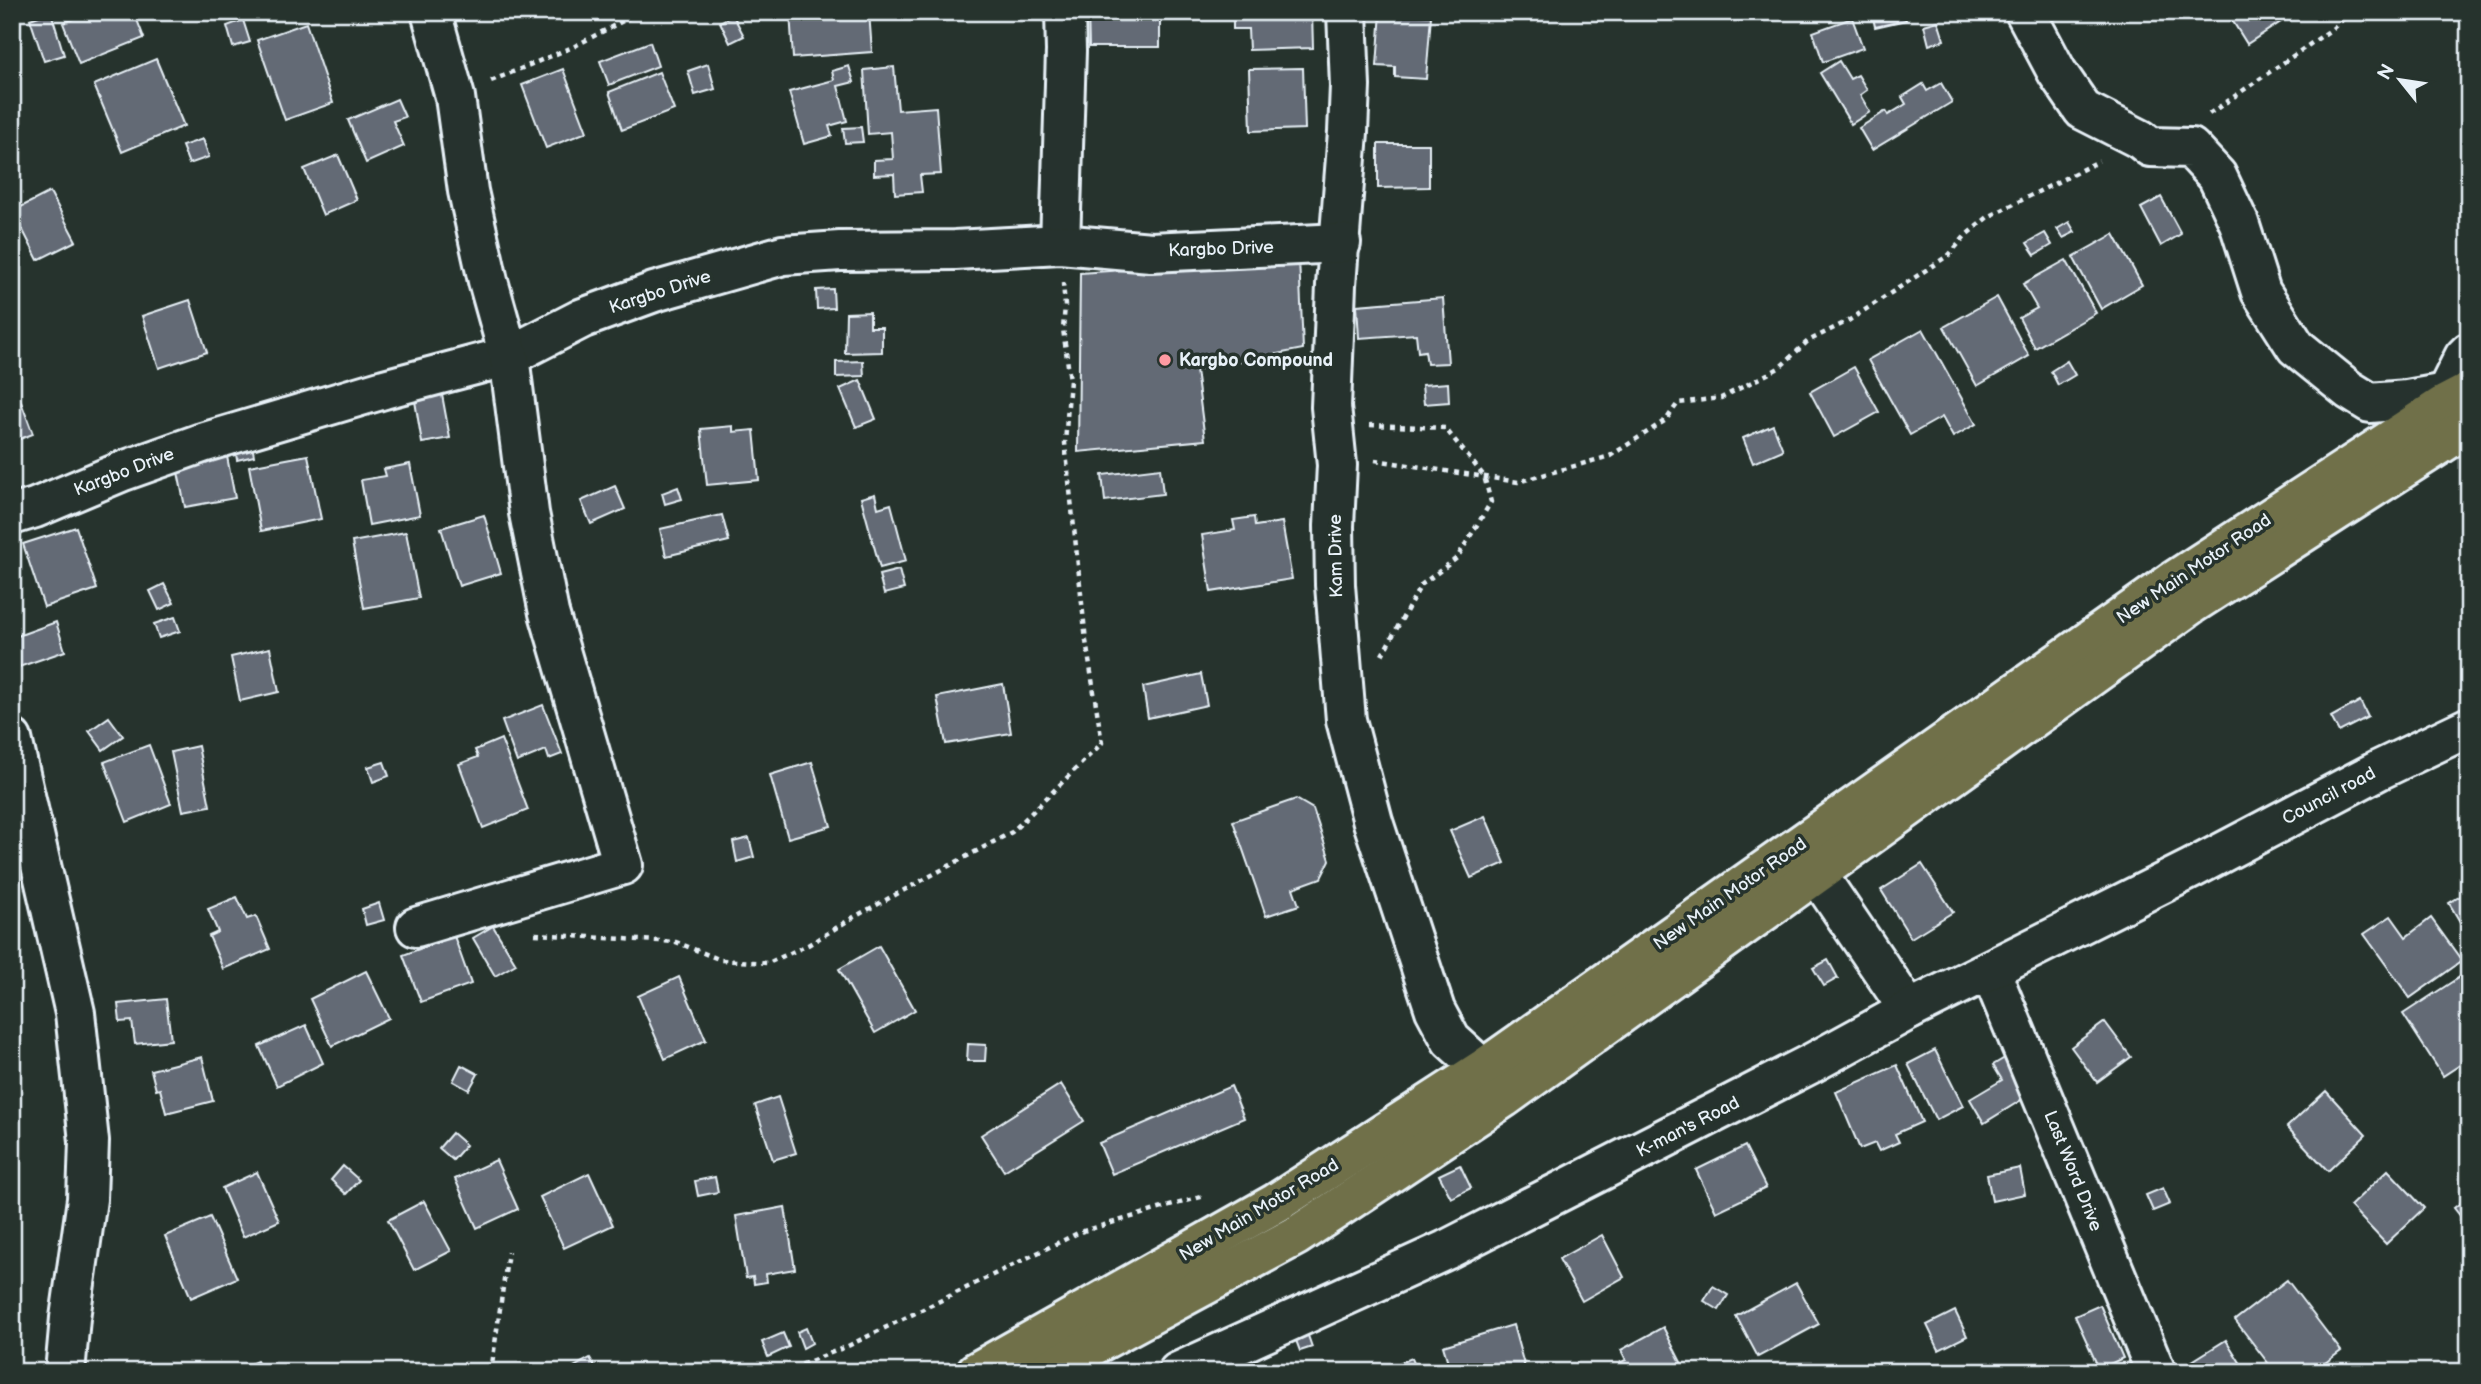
<svg xmlns="http://www.w3.org/2000/svg" width="2481" height="1384" font-family="'Balsamiq Sans',sans-serif">
	<style>
		.building { fill: #636a74; stroke: #e8f1f8; stroke-width: 2 }
		.lines { fill: none; stroke-linecap: round; stroke-linejoin: round }
		.minor-casing { stroke: #e8f1f8; stroke-width: 44 }
		.highway-casing { stroke: #e8f1f8; stroke-width: 44 }
		.path { stroke: #e8f1f8; stroke-width: 4.5; stroke-dasharray: 5 5; stroke-linecap: butt }
		.minor { stroke: #26332d; stroke-width: 38 }
		.highway { stroke: #6f704a; stroke-width: 38 }
		.poi-dot { fill: #ff9aa2; stroke: #26332d; stroke-width: 2.5 }
		.labels { text-anchor: middle; dominant-baseline: central; stroke-width: 7; stroke-linejoin: round; paint-order: stroke }
		.street-label { font-size: 18px; fill: #e8f1f8; stroke: #26332d }
		.poi-label { font-size: 18px; font-weight: bold; fill: #e8f1f8; stroke: #26332d; text-anchor: start }
	</style>
	<rect width="100%" height="100%" fill="#26332d"/>
	<filter id="ink" filterUnits="userSpaceOnUse"><feTurbulence type="fractalNoise" baseFrequency=".0143" numOctaves="2"/><feDisplacementMap in="SourceGraphic" scale="14" xChannelSelector="R" yChannelSelector="G"/><feConvolveMatrix kernelMatrix="1 2 1 2 8 2 1 2 1" color-interpolation-filters="sRGB"/></filter>
	<g filter="url(#ink)">
		<!-- building -->
		<g class="building">
			<polygon points="51,12 64,55 44,61 30,19"/>
			<polygon points="91,12 134,12 144,38 79,64 63,23"/>
			<polygon points="790,12 869,12 872,52 793,58"/>
			<polygon points="1088,12 1160,12 1160,47 1089,47"/>
			<polygon points="1233,12 1312,12 1313,48 1249,50 1248,29 1233,29"/>
			<polygon points="1381,12 1431,16 1426,79 1395,77 1395,67 1377,66"/>
			<polygon points="1872,12 1904,12 1906,20 1875,27"/>
			<polygon points="2227,12 2296,12 2247,44"/>
			<polygon points="733,15 744,36 730,43 720,22"/>
			<polygon points="1852,18 1863,48 1823,62 1813,32"/>
			<polygon points="243,20 250,42 233,47 227,26"/>
			<polygon points="1938,21 1944,40 1929,45 1924,25"/>
			<polygon points="306,23 333,103 285,120 257,40"/>
			<polygon points="650,42 658,66 609,85 600,61"/>
			<polygon points="156,59 184,126 122,152 94,85"/>
			<polygon points="1839,61 1850,79 1858,75 1867,90 1860,95 1870,112 1851,124 1820,73"/>
			<polygon points="708,64 715,89 695,95 688,71"/>
			<polygon points="849,66 854,82 838,86 847,121 829,126 832,136 804,144 789,92 834,80 832,71"/>
			<polygon points="894,67 898,110 936,107 941,174 920,175 922,192 895,194 894,174 874,175 874,160 893,159 891,132 868,134 864,70"/>
			<polygon points="1303,68 1305,129 1251,131 1249,69"/>
			<polygon points="563,69 587,132 546,148 522,85"/>
			<polygon points="659,72 674,110 622,130 609,92"/>
			<polygon points="1941,83 1952,102 1872,150 1859,128 1886,111 1888,115 1906,104 1902,97 1923,84 1927,91"/>
			<polygon points="397,99 405,117 393,121 404,146 366,163 348,120"/>
			<polygon points="861,127 863,142 845,143 843,128"/>
			<polygon points="203,139 209,157 189,164 182,146"/>
			<polygon points="1378,144 1429,144 1429,187 1378,188"/>
			<polygon points="338,155 357,200 323,215 304,169"/>
			<polygon points="50,192 76,241 38,260 13,211"/>
			<polygon points="2161,197 2181,234 2161,246 2141,208"/>
			<polygon points="2069,222 2075,232 2063,238 2057,229"/>
			<polygon points="2045,233 2052,245 2035,255 2027,243"/>
			<polygon points="2114,234 2142,285 2101,309 2073,257"/>
			<polygon points="1299,258 1303,349 1196,370 1205,440 1078,452 1080,273"/>
			<polygon points="2066,260 2096,313 2035,348 2019,318 2037,308 2023,284"/>
			<polygon points="833,289 834,308 817,309 816,290"/>
			<polygon points="1997,297 2029,356 1977,386 1944,327"/>
			<polygon points="1443,298 1448,363 1427,364 1425,351 1418,352 1416,334 1359,338 1357,305"/>
			<polygon points="190,300 207,352 159,368 142,316"/>
			<polygon points="870,312 870,327 882,327 882,352 845,353 846,313"/>
			<polygon points="1923,329 1976,424 1953,437 1942,417 1910,435 1868,360"/>
			<polygon points="863,361 864,376 836,377 836,362"/>
			<polygon points="2067,361 2075,375 2058,385 2051,371"/>
			<polygon points="1854,367 1879,412 1834,437 1810,392"/>
			<polygon points="12,378 33,434 12,442"/>
			<polygon points="860,380 876,419 856,427 840,389"/>
			<polygon points="1448,383 1449,402 1424,404 1422,385"/>
			<polygon points="440,384 450,438 422,443 413,389"/>
			<polygon points="1773,425 1783,450 1753,463 1743,438"/>
			<polygon points="733,426 733,432 754,430 759,480 707,485 701,429"/>
			<polygon points="251,438 254,456 237,460 234,442"/>
			<polygon points="225,446 235,498 185,507 176,462"/>
			<polygon points="308,455 321,519 261,531 249,466"/>
			<polygon points="410,464 420,515 369,525 361,480 386,476 384,469"/>
			<polygon points="1160,468 1163,494 1105,501 1102,475"/>
			<polygon points="615,486 625,509 591,524 581,501"/>
			<polygon points="678,487 682,499 665,504 662,493"/>
			<polygon points="875,494 878,508 891,504 906,561 880,568 861,498"/>
			<polygon points="484,515 501,573 459,586 441,528"/>
			<polygon points="722,515 729,541 666,556 660,529"/>
			<polygon points="1254,517 1255,526 1282,522 1292,579 1211,592 1202,535 1235,530 1233,520"/>
			<polygon points="76,527 97,589 44,607 23,544"/>
			<polygon points="406,532 419,598 364,608 352,542"/>
			<polygon points="899,570 904,589 884,594 879,575"/>
			<polygon points="164,584 174,603 159,610 150,591"/>
			<polygon points="175,617 180,631 159,638 154,624"/>
			<polygon points="56,622 65,651 19,667 12,638"/>
			<polygon points="270,648 279,692 240,701 231,657"/>
			<polygon points="1201,674 1207,705 1148,718 1143,687"/>
			<polygon points="1003,684 1011,733 946,744 937,697"/>
			<polygon points="2360,701 2368,717 2339,732 2331,717"/>
			<polygon points="543,705 562,754 549,759 546,750 517,762 502,721"/>
			<polygon points="109,717 123,736 103,750 89,731"/>
			<polygon points="501,739 528,810 483,828 459,764 478,757 475,750"/>
			<polygon points="149,745 171,804 127,822 104,762"/>
			<polygon points="198,746 210,806 183,811 171,752"/>
			<polygon points="384,762 389,776 373,782 368,767"/>
			<polygon points="812,762 831,826 788,838 770,775"/>
			<polygon points="1296,799 1313,809 1330,860 1321,878 1293,888 1299,905 1266,916 1233,821"/>
			<polygon points="1485,816 1505,863 1471,878 1450,831"/>
			<polygon points="749,838 754,857 737,862 733,842"/>
			<polygon points="1922,864 1953,912 1911,938 1881,890"/>
			<polygon points="2469,891 2469,931 2466,932 2449,903"/>
			<polygon points="237,897 247,919 256,916 270,949 223,969 209,936 218,932 208,909"/>
			<polygon points="379,903 384,920 366,925 362,909"/>
			<polygon points="2391,916 2406,937 2431,918 2462,961 2410,998 2364,934"/>
			<polygon points="493,926 516,964 495,976 473,938"/>
			<polygon points="454,936 471,984 421,1002 403,955"/>
			<polygon points="879,946 915,1010 875,1033 839,969"/>
			<polygon points="1828,960 1838,978 1824,986 1813,968"/>
			<polygon points="366,971 389,1018 332,1046 310,999"/>
			<polygon points="2461,976 2469,987 2469,1059 2443,1076 2403,1014"/>
			<polygon points="679,977 706,1040 665,1059 638,996"/>
			<polygon points="166,999 171,1040 135,1044 132,1021 120,1022 118,1004"/>
			<polygon points="2105,1022 2131,1057 2097,1082 2071,1047"/>
			<polygon points="306,1025 323,1063 277,1086 259,1046"/>
			<polygon points="968,1044 986,1045 985,1061 967,1061"/>
			<polygon points="1935,1050 1963,1106 1936,1120 1908,1064"/>
			<polygon points="2008,1056 2031,1094 1984,1123 1970,1099 2002,1080 1993,1065"/>
			<polygon points="202,1057 213,1101 166,1113 160,1089 156,1090 151,1070"/>
			<polygon points="461,1065 478,1074 469,1090 453,1081"/>
			<polygon points="1897,1065 1922,1122 1895,1134 1899,1142 1879,1151 1875,1143 1860,1149 1836,1092"/>
			<polygon points="1061,1084 1084,1121 1004,1171 981,1135"/>
			<polygon points="1231,1086 1244,1118 1112,1174 1099,1143"/>
			<polygon points="2326,1091 2366,1135 2328,1171 2287,1127"/>
			<polygon points="778,1097 796,1153 773,1160 755,1105"/>
			<polygon points="452,1133 466,1145 453,1160 439,1148"/>
			<polygon points="1745,1146 1766,1188 1716,1212 1696,1170"/>
			<polygon points="496,1160 518,1209 477,1228 455,1179"/>
			<polygon points="1460,1165 1471,1188 1451,1198 1439,1175"/>
			<polygon points="343,1166 359,1180 346,1194 331,1180"/>
			<polygon points="2020,1168 2025,1194 1992,1201 1987,1175"/>
			<polygon points="2388,1170 2424,1208 2386,1244 2350,1206"/>
			<polygon points="257,1172 279,1221 243,1237 222,1188"/>
			<polygon points="589,1173 613,1225 564,1248 540,1197"/>
			<polygon points="715,1177 718,1192 698,1196 695,1181"/>
			<polygon points="2163,1188 2170,1204 2153,1211 2146,1195"/>
			<polygon points="2469,1196 2469,1227 2454,1208"/>
			<polygon points="424,1201 451,1251 414,1270 388,1220"/>
			<polygon points="785,1207 795,1269 766,1274 767,1282 754,1284 753,1277 746,1278 736,1216"/>
			<polygon points="210,1217 237,1278 191,1298 165,1236"/>
			<polygon points="1602,1235 1624,1277 1582,1301 1559,1259"/>
			<polygon points="2287,1280 2341,1351 2313,1372 2275,1372 2235,1320"/>
			<polygon points="1796,1283 1819,1324 1758,1357 1736,1316"/>
			<polygon points="1713,1286 1728,1295 1719,1310 1704,1301"/>
			<polygon points="2100,1305 2123,1358 2099,1369 2075,1316"/>
			<polygon points="1955,1311 1967,1336 1939,1350 1927,1325"/>
			<polygon points="1513,1325 1526,1372 1451,1372 1443,1346"/>
			<polygon points="1663,1327 1686,1372 1626,1372 1621,1362 1626,1360 1621,1350"/>
			<polygon points="806,1328 812,1343 803,1348 797,1332"/>
			<polygon points="1306,1330 1312,1347 1300,1351 1294,1335"/>
			<polygon points="783,1333 789,1347 768,1357 762,1342"/>
			<polygon points="2226,1340 2246,1372 2183,1372 2181,1368"/>
			<polygon points="590,1358 598,1372 565,1372"/>
			<polygon points="1412,1358 1417,1372 1376,1372"/>
			<polygon points="257,1361 262,1372 230,1372"/>
		</g>
		<g class="lines">
			<defs>
				<g id="minor">
					<polyline points="1347,12 1350,86 1348,132 1336,285 1331,407 1337,465 1334,526 1335,585 1346,720 1373,822 1435,1010 1451,1040 1483,1069"/>
					<polyline points="2025,12 2057,72 2083,110 2140,139 2150,147 2191,148 2217,176 2239,223 2261,292 2296,347 2349,390 2370,403 2407,400 2446,393 2444,405"/>
					<polyline points="1060,244 1066,51 1065,12"/>
					<polyline points="2446,393 2464,357 2469,352"/>
					<polyline points="12,515 35,508 123,471 202,443 384,389 509,356 583,318 654,292 783,255 840,251 955,250 1060,244 1151,252 1341,243"/>
					<polyline points="12,739 75,1013 89,1141 87,1199 70,1318 65,1372"/>
					<polyline points="1817,874 1909,1010"/>
					<polyline points="416,927 623,865 549,613 529,513 509,356 488,281 468,191 455,97 431,12"/>
					<polyline points="1990,970 2156,1372"/>
					<polyline points="1178,1372 1446,1250 1812,1063 1909,1010 2191,869 2379,770 2469,727"/>
				</g>
				<g id="highway">
					<polyline points="976,1372 1276,1203 1483,1069 2175,580 2444,405 2469,392"/>
					<polyline points="1044,1372 1296,1236 1504,1098 2192,604 2469,426"/>
				</g>
			</defs>
			<!-- minor casing -->
			<use href="#minor" class="minor-casing"/>
			<!-- highway casing -->
			<use href="#highway" class="highway-casing"/>
			<!-- path -->
			<g class="path">
				<polyline points="491,81 573,47 640,12"/>
				<polyline points="2209,114 2332,29 2351,12"/>
				<polyline points="1370,425 1445,428 1484,476 1491,502 1457,558 1421,585 1382,655"/>
				<polyline points="1375,460 1518,482 1610,456 1666,420 1678,403 1721,398 1779,368 1808,341 1848,321 1949,255 1966,235 1988,217 2099,161"/>
				<polyline points="535,934 676,942 721,960 768,963 808,945 854,917 1012,832 1102,743 1086,641 1065,443 1070,380 1063,329 1065,306 1063,283"/>
				<polyline points="491,1372 508,1252"/>
				<polyline points="783,1372 848,1346 1080,1232 1204,1196"/>
			</g>
			<!-- minor -->
			<use href="#minor" class="minor"/>
			<!-- highway -->
			<use href="#highway" class="highway"/>
		</g>
	</g>
	<!-- markers -->
	<circle class="poi-dot" cx="1165" cy="360" r="7"/>
	<g class="labels">
		<!-- street labels -->
		<g class="street-label">
			<text transform="translate(1221 249) rotate(-2)">Kargbo Drive</text>
			<text transform="translate(660 292) rotate(-18)">Kargbo Drive</text>
			<text transform="translate(124 472) rotate(-21)">Kargbo Drive</text>
			<text transform="translate(1336 556) rotate(-91)">Kam Drive</text>
			<text transform="translate(2194 569) rotate(-34)">New Main Motor Road</text>
			<text transform="translate(2329 796) rotate(-28)">Council road</text>
			<text transform="translate(1730 894) rotate(-35)">New Main Motor Road</text>
			<text transform="translate(1688 1127) rotate(-27)">K-man's Road</text>
			<text transform="translate(2073 1171) rotate(68)">Last Word Drive</text>
			<text transform="translate(1259 1210) rotate(-31)">New Main Motor Road</text>
		</g>
		<!-- poi labels -->
		<g class="poi-label">
			<text x="1179" y="360">Kargbo Compound</text>
		</g>
	</g>
	<!-- margin -->
	<rect width="2481" height="1384" fill="none" stroke="#26332d" stroke-width="42"/>
	<rect x="21" y="21" width="2439" height="1342" fill="none" stroke="#e8f1f8" stroke-width="2.5" filter="url(#ink)"/>
	<!-- north arrow -->
	<g transform="translate(2400 80) rotate(300)" stroke="#26332d" stroke-width="5" paint-order="stroke">
	<path d="M0-5L12 26L0 18L-12 26Z" fill="#e8f1f8"/>
	<text y="-10" font-size="19" font-weight="bold" text-anchor="middle" fill="#e8f1f8">N</text>
	</g>
</svg>
